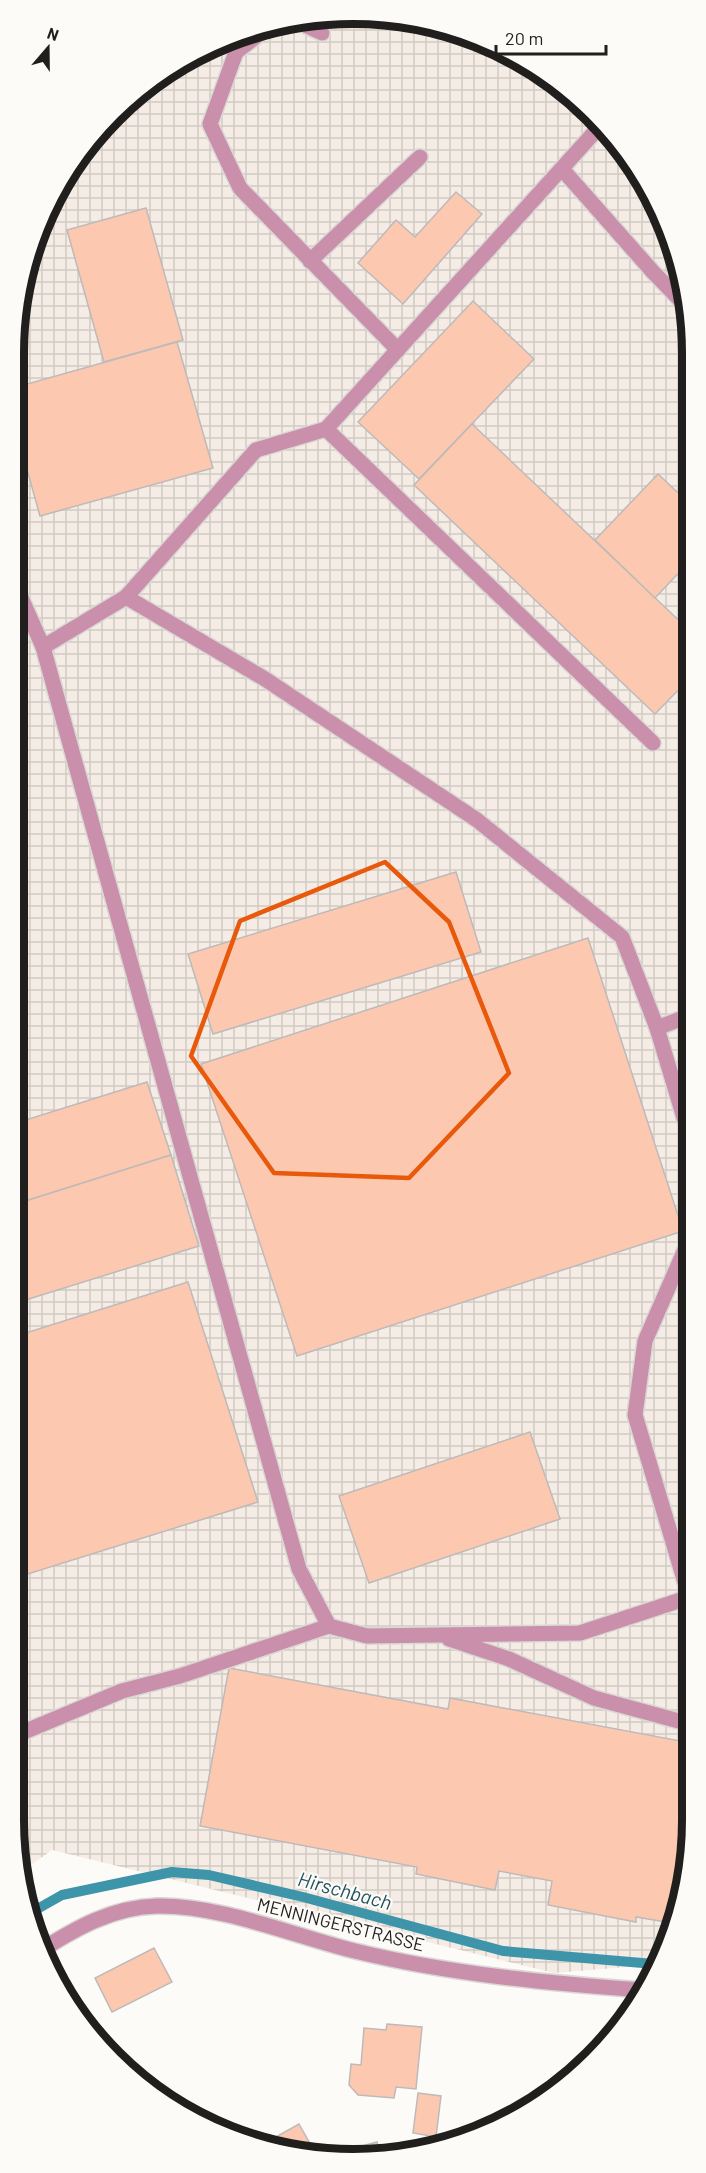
<svg xmlns="http://www.w3.org/2000/svg" width="706" height="2173" font-family="Barlow,sans-serif">
	<style>
		.industrial { fill: url(#industrial-grid) }
		.lines { fill: none; stroke-linecap: round; stroke-linejoin: round }
		.stream { stroke: #3e95aa; stroke-width: 10 }
		.building { fill: #fdc8b0; stroke: #bdbab9; stroke-width: 1.5 }
		.service-casing { stroke: #dad8d5; stroke-width: 18 }
		.minor-casing { stroke: #dad8d5; stroke-width: 18 }
		.service { stroke: #c98fab; stroke-width: 15 }
		.minor { stroke: #c98fab; stroke-width: 15 }
		.marked { fill: none; stroke: #e8590c; stroke-width: 4.5; stroke-linejoin: round }
		.labels { text-anchor: middle; dominant-baseline: central; stroke-width: 4.5; stroke-linejoin: round; paint-order: stroke }
		.street-label { font-size: 18px; fill: #201f1e; stroke: #fdfbf8 }
		.water-label { font-size: 20px; font-style: italic; fill: #215562; stroke: #fdfbf8 }
		.rim { fill: none; stroke: #201f1e; stroke-width: 8 }
	</style>
	<defs>
		<pattern id="industrial-grid" width="8" height="8" patternUnits="userSpaceOnUse" patternTransform="scale(1.5)"><rect width="8" height="8" fill="#f5ede5"/><path d="M0 4h8M4 0v8" fill="none" stroke="#d2cbc4"/></pattern>
	</defs>
	<rect width="100%" height="100%" fill="#fdfbf8"/>
	<!-- industrial -->
	<polygon class="industrial" points="287,20 420,20 522,59 608,129 658,203 690,308 686,1887 653,1965 554,1973 52,1850 24,1870 14,1820 20,286 71,164 165,71"/>
	<g class="lines">
		<!-- stream -->
		<polyline class="stream" points="32,1912 62,1895 172,1872 209,1875 303,1897 503,1951 654,1964"/>
	</g>
	<!-- building -->
	<g class="building">
		<polygon points="456,192 482,214 403,304 358,263 396,220 415,237"/>
		<polygon points="146,208 183,340 104,362 67,230"/>
		<polygon points="473,301 534,359 419,479 358,422"/>
		<polygon points="177,342 213,468 40,516 19,441 20,386"/>
		<polygon points="472,424 689,630 689,679 655,714 414,485"/>
		<polygon points="658,474 689,503 689,562 655,598 595,540"/>
		<polygon points="456,872 481,952 213,1034 188,954"/>
		<polygon points="588,938 683,1231 297,1356 201,1064"/>
		<polygon points="147,1082 171,1155 16,1204 16,1123"/>
		<polygon points="171,1155 199,1246 16,1303 16,1204"/>
		<polygon points="188,1282 258,1502 15,1578 16,1336"/>
		<polygon points="530,1432 560,1519 369,1583 339,1496"/>
		<polygon points="229,1668 448,1709 450,1698 686,1742 686,1887 671,1923 636,1917 636,1922 548,1905 552,1881 499,1871 495,1890 416,1874 417,1867 200,1826"/>
		<polygon points="154,1948 172,1982 112,2012 95,1978"/>
		<polygon points="387,2024 422,2027 416,2089 396,2087 394,2098 358,2095 349,2085 351,2064 361,2065 364,2028 386,2030"/>
		<polygon points="418,2093 441,2096 436,2137 413,2133"/>
		<polygon points="299,2124 317,2156 309,2157 265,2143"/>
		<polygon points="377,2142 380,2152 348,2154 347,2150"/>
	</g>
	<g class="lines">
		<defs>
			<g id="service">
				<polyline points="294,20 322,33"/>
				<polyline points="267,28 236,52 210,124 240,188 398,350"/>
				<polyline points="562,169 653,272 690,310"/>
				<polyline points="310,261 420,157"/>
				<polyline points="326,429 653,743"/>
				<polyline points="19,593 43,647 299,1569 329,1626"/>
				<polyline points="126,597 256,450 326,429 602,124"/>
				<polyline points="43,647 126,597 265,679 477,820 622,937 657,1028 688,1016"/>
				<polyline points="657,1028 688,1131"/>
				<polyline points="687,1589 635,1415 645,1341 687,1245"/>
				<polyline points="449,1639 509,1659 594,1698 686,1723"/>
				<polyline points="14,1736 122,1691 180,1676 329,1626 367,1636 580,1633 687,1598"/>
			</g>
			<path id="minor" d="M40,1951C76,1928 113,1907 157,1906C222,1905 293,1936 355,1951C449,1974 547,1983 643,1990"/>
		</defs>
		<!-- service casing -->
		<use href="#service" class="service-casing"/>
		<!-- minor casing -->
		<use href="#minor" class="minor-casing"/>
		<!-- service -->
		<use href="#service" class="service"/>
		<!-- minor -->
		<use href="#minor" class="minor"/>
	</g>
	<!-- marked area -->
	<path class="marked" d="M385,862L449,922L509,1073L409,1178L274,1173L191,1056L240,921Z"/>
	<g class="labels">
		<!-- street labels -->
		<g class="street-label">
			<text transform="translate(341 1924) rotate(14)">MENNINGERSTRASSE</text>
		</g>
		<!-- water labels -->
		<g class="water-label">
			<text transform="translate(345 1890) rotate(15)">Hirschbach</text>
		</g>
	</g>
	<!-- crop -->
	<path d="M0 0H706V2173H0ZM353 24H353A329 329 0 0 1 682 353V1820A329 329 0 0 1 353 2149H353A329 329 0 0 1 24 1820V353A329 329 0 0 1 353 24Z" fill="#fdfbf8" fill-rule="evenodd"/>
	<path class="rim" d="M353 24H353A329 329 0 0 1 682 353V1820A329 329 0 0 1 353 2149H353A329 329 0 0 1 24 1820V353A329 329 0 0 1 353 24Z"/>
	<!-- north arrow -->
	<g transform="translate(48 48) rotate(20)" stroke="#fdfbf8" stroke-width="4.5" paint-order="stroke">
	<path d="M0-4.5L10 22L0 15L-10 22Z" fill="#201f1e"/>
	<text y="-9" font-size="16" font-weight="bold" text-anchor="middle" fill="#201f1e">N</text>
	</g>
	<!-- scale -->
	<path d="M496 45v9h110v-9" fill="none" stroke="#201f1e" stroke-width="3"/>
	<text x="505" y="45" font-size="18" fill="#201f1e" stroke="#fdfbf8" stroke-width="4.5" paint-order="stroke">20 m</text>
</svg>
